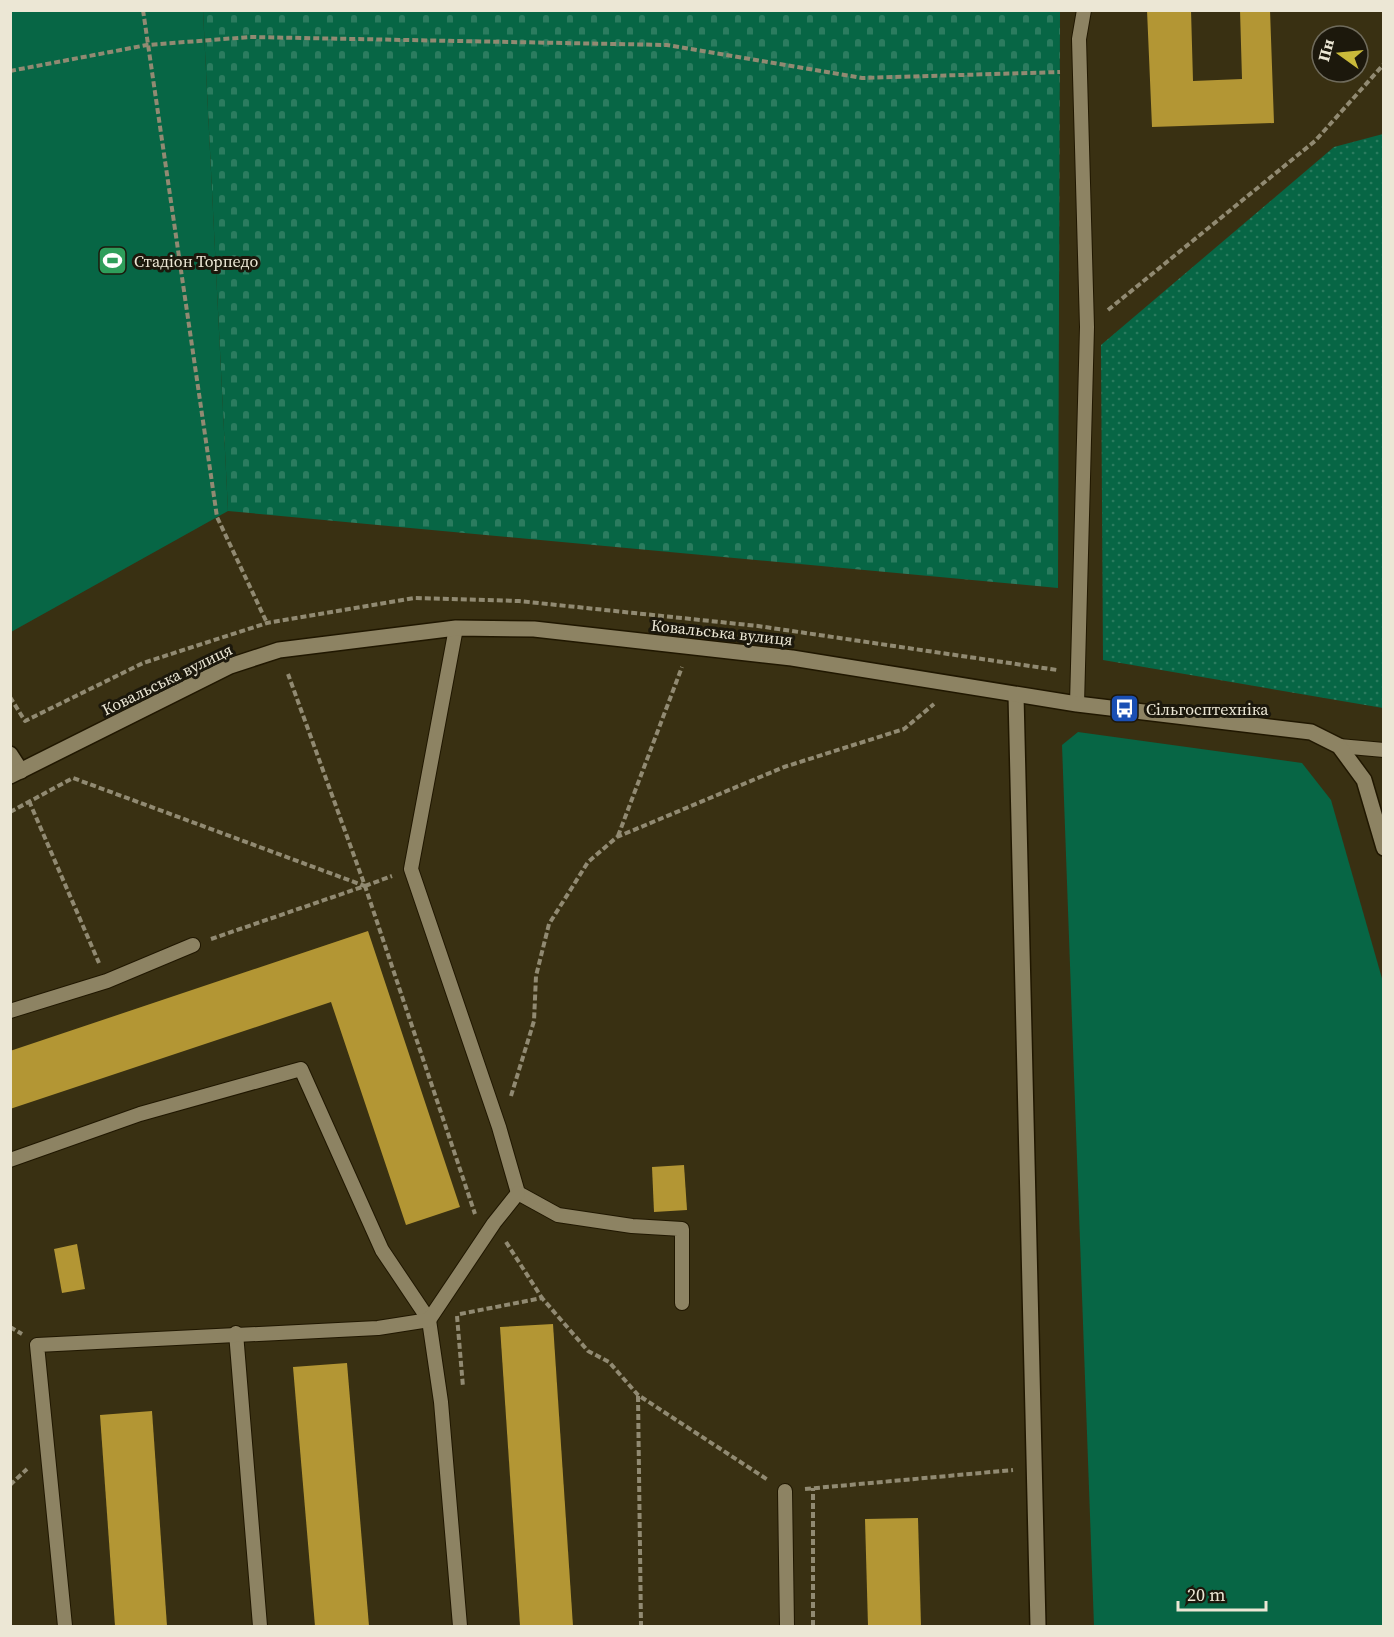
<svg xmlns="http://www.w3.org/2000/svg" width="1394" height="1637" font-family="'Source Serif 4',serif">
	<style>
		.grass { fill: url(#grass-dots) }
		.cemetery { fill: url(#cemetery-stones) }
		.garden { fill: #076645 }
		.building { fill: #b39634 }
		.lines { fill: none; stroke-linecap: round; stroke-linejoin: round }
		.service-casing { stroke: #201700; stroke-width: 16 }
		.minor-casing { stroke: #201700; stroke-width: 18 }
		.tertiary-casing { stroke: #201700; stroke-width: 18 }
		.path { stroke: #918a72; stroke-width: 4; stroke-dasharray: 6 3; stroke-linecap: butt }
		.service { stroke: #8d8363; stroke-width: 14 }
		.minor { stroke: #8d8363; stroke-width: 15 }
		.tertiary { stroke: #8d8363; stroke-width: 15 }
		.labels { text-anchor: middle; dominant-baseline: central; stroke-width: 6; stroke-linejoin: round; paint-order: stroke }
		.poi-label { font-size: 16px; fill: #ece7d5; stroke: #1c180c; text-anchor: start }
		.street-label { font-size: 16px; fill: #ece7d5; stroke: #1c180c }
	</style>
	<defs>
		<pattern id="grass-dots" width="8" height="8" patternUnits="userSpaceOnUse" patternTransform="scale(1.5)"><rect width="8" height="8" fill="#076645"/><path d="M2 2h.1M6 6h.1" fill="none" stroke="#2b7c5f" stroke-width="1.8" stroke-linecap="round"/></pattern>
		<pattern id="cemetery-stones" width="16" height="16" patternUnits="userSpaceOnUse" patternTransform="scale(1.5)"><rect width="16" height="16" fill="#076645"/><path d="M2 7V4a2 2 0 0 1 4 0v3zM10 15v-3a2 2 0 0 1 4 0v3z" fill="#2b7c5f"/></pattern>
	</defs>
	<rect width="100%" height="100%" fill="#393012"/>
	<!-- grass -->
	<polygon class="grass" points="1383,134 1383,708 1103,660 1101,345 1334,147"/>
	<!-- cemetery -->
	<polygon class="cemetery" points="203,11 1060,11 1058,588 228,511"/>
	<!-- garden -->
	<g class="garden">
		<polygon points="11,10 203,11 228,511 11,632"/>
		<polygon points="1078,732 1302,763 1331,800 1383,982 1383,1626 1094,1626 1062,745"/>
	</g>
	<!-- building -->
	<g class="building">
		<polygon points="1147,10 1191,10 1193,81 1242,79 1240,10 1270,10 1274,123 1152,127"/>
		<polygon points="368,931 460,1207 406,1225 331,1002 10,1109 10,1051"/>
		<polygon points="684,1165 687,1210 654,1212 652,1167"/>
		<polygon points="77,1244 85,1289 62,1293 54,1249"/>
		<polygon points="553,1324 573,1626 520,1626 500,1327"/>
		<polygon points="347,1363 369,1626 315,1626 293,1367"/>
		<polygon points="152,1411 167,1626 115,1626 100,1415"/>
		<polygon points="918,1518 921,1626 868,1626 865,1519"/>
	</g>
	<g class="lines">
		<defs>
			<g id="service">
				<polyline points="456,628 411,869 499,1127 518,1193 558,1215 632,1226 682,1229 682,1303"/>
				<polyline points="1077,704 1087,327 1079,39 1084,10"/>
				<polyline points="1339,746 1384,750"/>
				<polyline points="10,1011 107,981 193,945"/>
				<polyline points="10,1160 140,1114 301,1069 382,1250 429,1320 441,1402 460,1626"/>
				<polyline points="236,1333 260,1626"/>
				<polyline points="785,1491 787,1626"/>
				<polyline points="65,1626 37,1345 378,1328 429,1320 494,1223 518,1193"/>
			</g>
			<polyline id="minor" points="1016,695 1038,1626"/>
			<g id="tertiary">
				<polyline points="10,754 21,771"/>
				<polyline points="10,776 230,666 279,650 456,628 534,629 792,658 1077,704 1311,732 1339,746 1364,780 1384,848"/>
			</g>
		</defs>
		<!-- service casing -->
		<use href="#service" class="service-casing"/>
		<!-- minor casing -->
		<use href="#minor" class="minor-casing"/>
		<!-- tertiary casing -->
		<use href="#tertiary" class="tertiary-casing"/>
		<!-- path -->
		<g class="path">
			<polyline points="143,10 217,517 267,623"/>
			<polyline points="10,71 147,45 250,37 667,45 862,78 1060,72"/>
			<polyline points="1108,310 1315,141 1384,64"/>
			<polyline points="10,697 25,721 143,663 267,623 414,598 519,601 758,626 1057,670"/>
			<polyline points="29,801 99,963"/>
			<polyline points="10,812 73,778 365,886 288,674"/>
			<polyline points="618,836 682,667"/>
			<polyline points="365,886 392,876"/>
			<polyline points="211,939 365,886 475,1214"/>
			<polyline points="511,1096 534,1021 536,976 549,924 588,862 617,837 784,767 904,729 934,704"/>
			<polyline points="506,1242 542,1298"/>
			<polyline points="460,1314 542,1298 588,1351 609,1362 638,1395 768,1480"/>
			<polyline points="457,1316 463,1387"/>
			<polyline points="10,1327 22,1334"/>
			<polyline points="638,1396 641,1626"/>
			<polyline points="10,1485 27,1469"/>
			<polyline points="805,1489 1013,1470"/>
			<polyline points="813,1626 813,1488"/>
		</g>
		<!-- service -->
		<use href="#service" class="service"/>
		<!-- minor -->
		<use href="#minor" class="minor"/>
		<!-- tertiary -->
		<use href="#tertiary" class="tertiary"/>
	</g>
	<!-- icons -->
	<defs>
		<symbol id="stadium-square" viewBox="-11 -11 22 22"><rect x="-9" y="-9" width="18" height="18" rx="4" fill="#2e9e5b" stroke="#1c180c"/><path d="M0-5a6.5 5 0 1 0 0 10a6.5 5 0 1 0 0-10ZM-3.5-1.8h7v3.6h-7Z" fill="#fff"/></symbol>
		<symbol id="bus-square" viewBox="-11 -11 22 22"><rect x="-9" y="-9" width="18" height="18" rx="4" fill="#1a4fb4" stroke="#1c180c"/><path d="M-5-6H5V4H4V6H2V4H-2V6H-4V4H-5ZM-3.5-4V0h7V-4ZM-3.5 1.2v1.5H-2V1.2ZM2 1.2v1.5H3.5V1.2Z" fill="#fff"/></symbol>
	</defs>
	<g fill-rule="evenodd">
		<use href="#stadium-square" x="96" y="244" width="33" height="33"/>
		<use href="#bus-square" x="1108" y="692" width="33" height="33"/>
	</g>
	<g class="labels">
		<!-- poi labels -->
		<g class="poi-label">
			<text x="134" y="261">Стадіон Торпедо</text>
			<text x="1146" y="709">Сільгосптехніка</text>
		</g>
		<!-- street labels -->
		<g class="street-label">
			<text transform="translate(722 632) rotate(6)">Ковальська вулиця</text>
			<text transform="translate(167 679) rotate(-26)">Ковальська вулиця</text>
		</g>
	</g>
	<!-- border -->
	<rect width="1394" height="1637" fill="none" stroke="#ece7d5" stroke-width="24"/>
	<!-- north arrow -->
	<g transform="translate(1340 54) rotate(285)"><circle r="28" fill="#1c180c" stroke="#6f6b5c" stroke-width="1.5"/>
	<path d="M0-4.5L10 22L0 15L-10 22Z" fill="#caba3a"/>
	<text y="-9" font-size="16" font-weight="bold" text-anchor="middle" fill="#ece7d5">Пн</text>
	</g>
	<!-- scale -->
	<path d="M1178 1601v9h88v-9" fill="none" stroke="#ece7d5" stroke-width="3"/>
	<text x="1187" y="1601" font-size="18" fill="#ece7d5" stroke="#1c180c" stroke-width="4.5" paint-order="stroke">20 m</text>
</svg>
